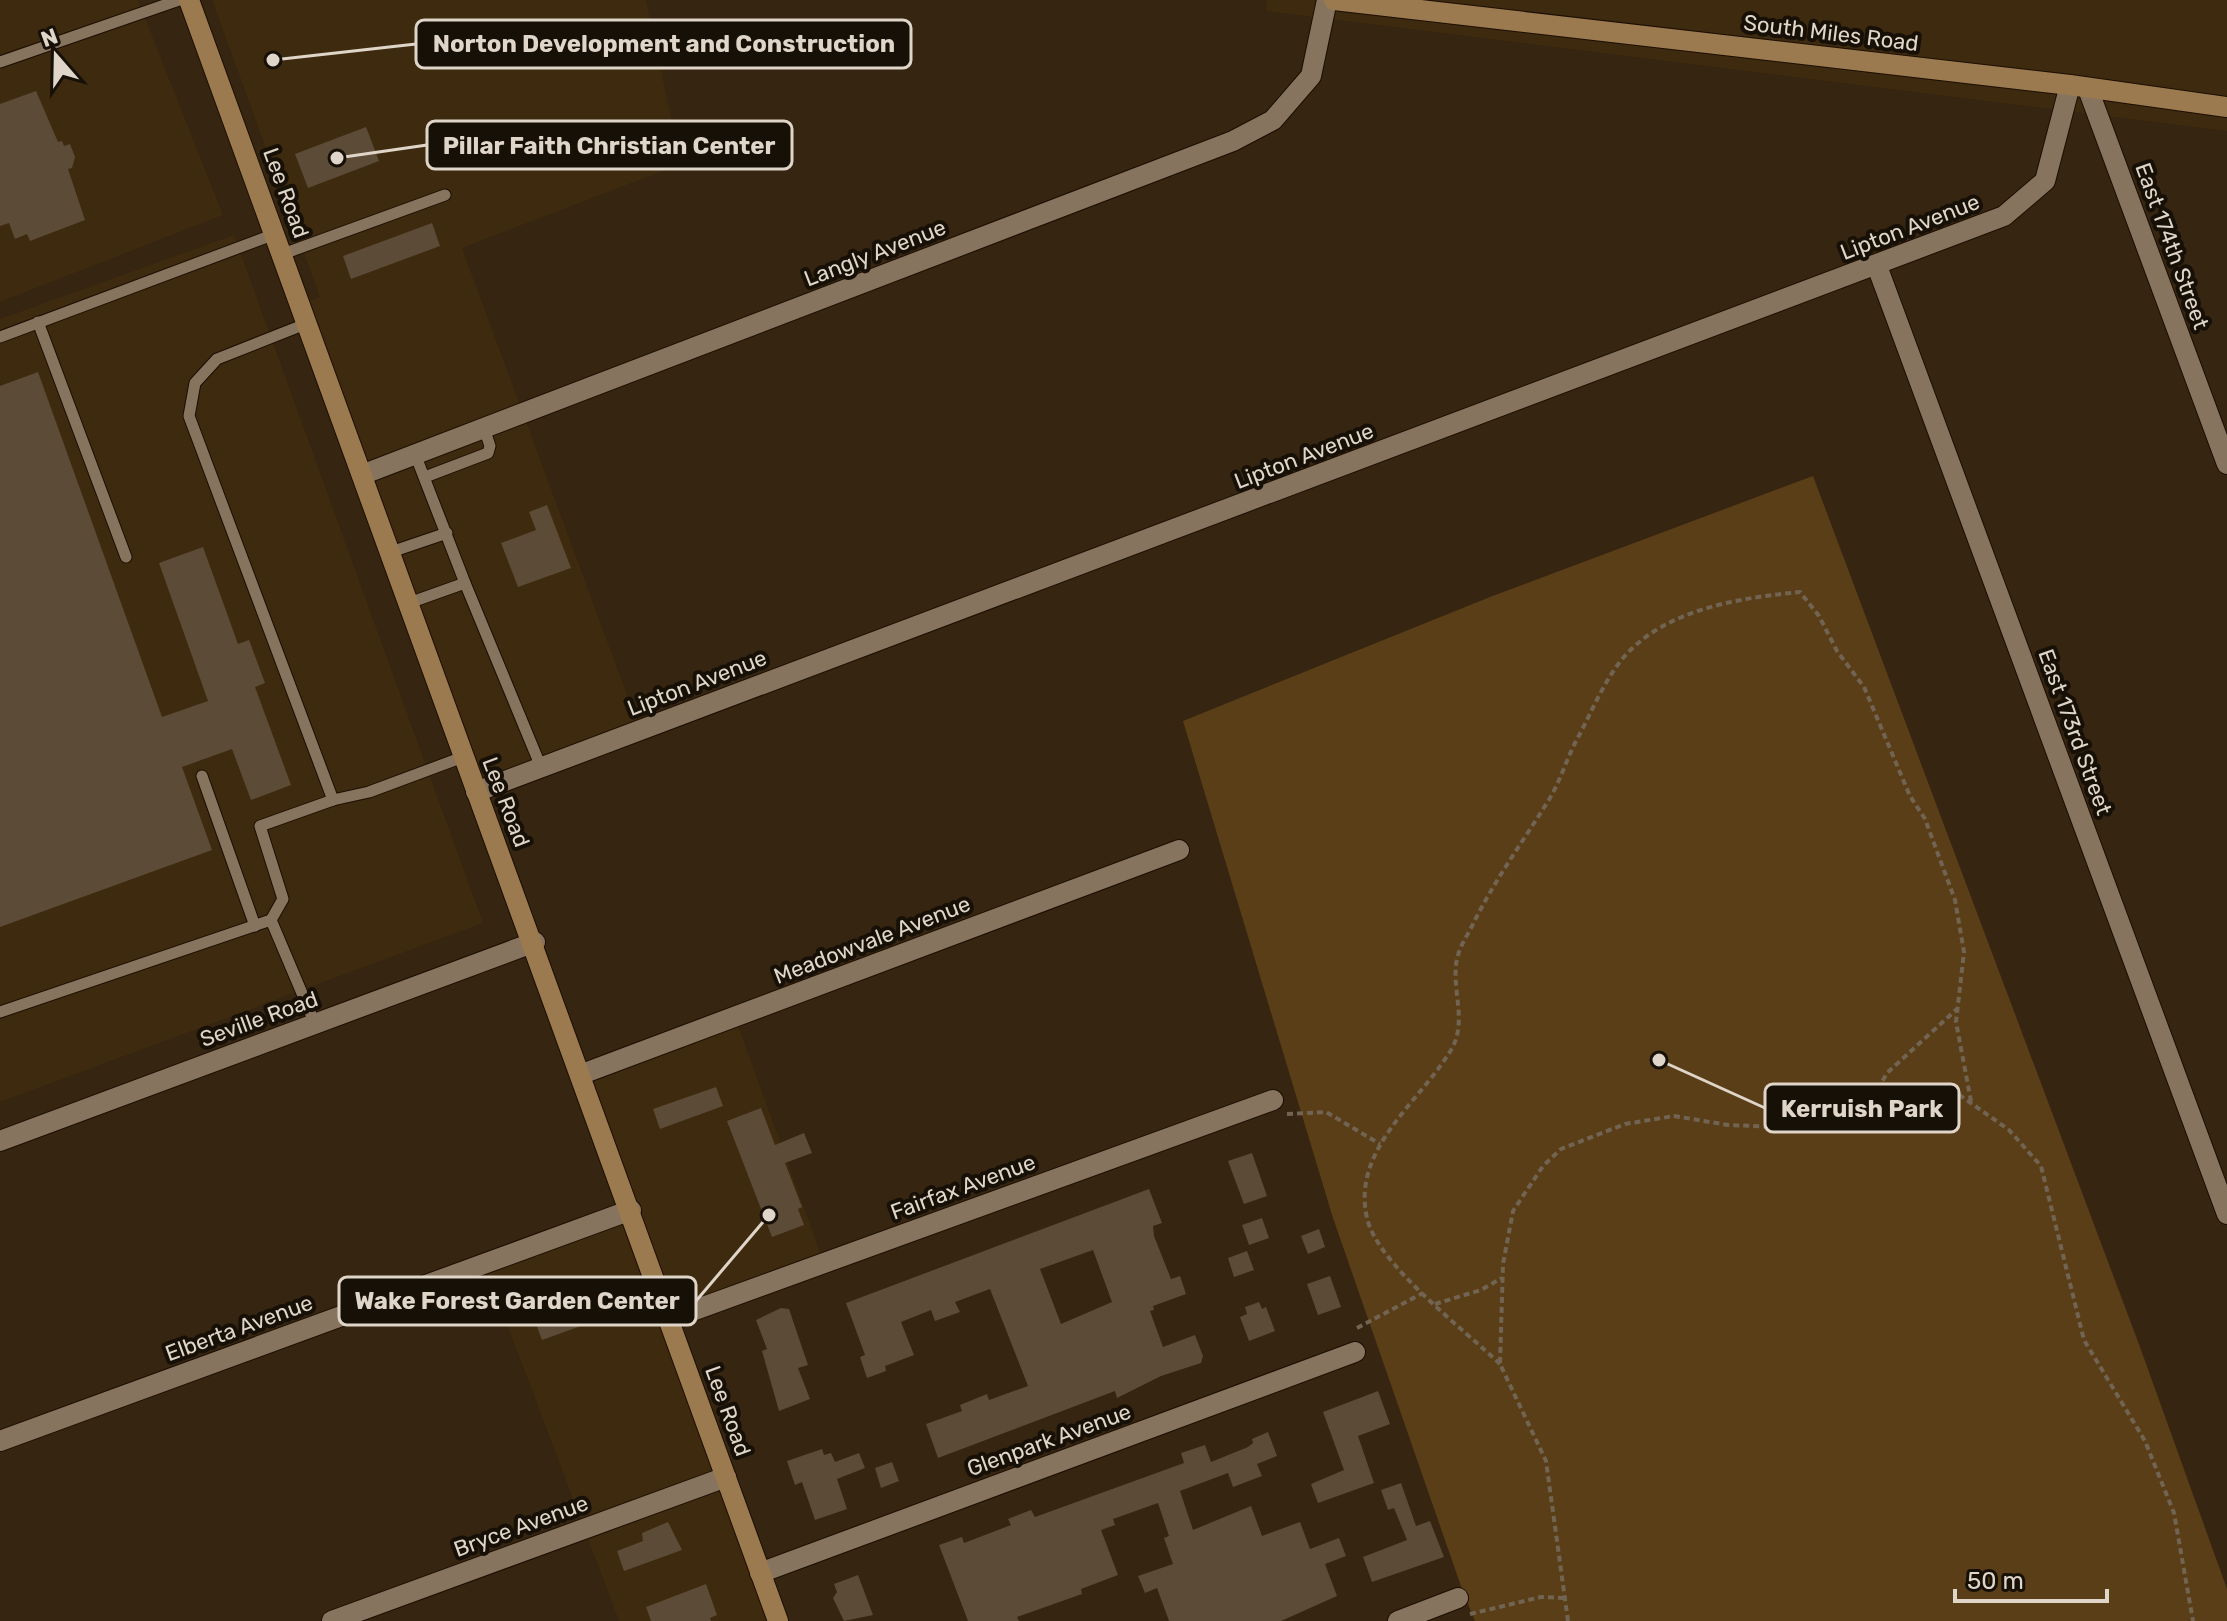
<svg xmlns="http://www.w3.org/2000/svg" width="2227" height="1621" font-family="Rubik,sans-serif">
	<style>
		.built { fill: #3e2a0f }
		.green { fill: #5a3e17 }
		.building { fill: #5c4b36; fill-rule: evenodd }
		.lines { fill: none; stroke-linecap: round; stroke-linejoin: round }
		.lane-casing { stroke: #1c0e00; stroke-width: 13 }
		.street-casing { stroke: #1c0e00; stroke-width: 22 }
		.secondary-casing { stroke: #1c0e00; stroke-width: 22 }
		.path { stroke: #726453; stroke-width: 4; stroke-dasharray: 6 4; stroke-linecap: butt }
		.lane { stroke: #87745e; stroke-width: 11 }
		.street { stroke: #87745e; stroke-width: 20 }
		.secondary { stroke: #9b7a4f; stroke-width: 20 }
		.labels { text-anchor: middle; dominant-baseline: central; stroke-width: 8; stroke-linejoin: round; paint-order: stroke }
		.street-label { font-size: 22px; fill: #dfd5c8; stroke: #171007 }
		.leader { fill: none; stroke: #dfd5c8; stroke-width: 3 }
		.callout-dot { fill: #dfd5c8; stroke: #171007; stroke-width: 3 }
		.callout { fill: #171007; stroke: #dfd5c8; stroke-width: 3 }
		.callout-label { font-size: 24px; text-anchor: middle; font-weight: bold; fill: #dfd5c8 }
	</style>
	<rect width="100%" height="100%" fill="#352511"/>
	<!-- built -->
	<g class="built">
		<polygon points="0,0 138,0 223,215 0,302"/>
		<polygon points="212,0 646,0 681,164 462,248 640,730 476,792 301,304 320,297"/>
		<polygon points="1267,0 2227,0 2227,131 1266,11"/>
		<polygon points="234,235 483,923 0,1102 0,319"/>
		<polygon points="735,1017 824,1263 670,1319 778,1621 619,1621 484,1263 631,1210 582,1074"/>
	</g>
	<!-- green -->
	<polygon class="green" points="1813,476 2140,1347 2227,1589 2227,1621 1475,1621 1463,1592 1333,1218 1183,721 1490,597"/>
	<!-- building -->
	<g class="building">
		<polygon points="36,91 58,142 62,141 64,146 70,144 75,157 72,168 68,169 85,220 30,241 27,234 15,239 9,223 0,226 0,104"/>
		<polygon points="366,127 379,161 308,188 295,154"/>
		<polygon points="432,223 440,246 351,279 343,256"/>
		<polygon points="38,372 162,717 208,701 159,563 203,547 238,644 249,640 265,683 255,687 291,785 251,800 232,749 182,767 212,850 0,927 0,386"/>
		<polygon points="547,505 571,568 518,587 501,543 536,530 529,512"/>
		<polygon points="716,1087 723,1106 660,1129 653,1109"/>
		<polygon points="761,1108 775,1145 804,1133 812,1153 785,1163 802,1207 798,1209 804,1225 772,1237 727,1121"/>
		<polygon points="1252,1153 1267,1196 1244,1204 1228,1161"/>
		<path d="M1149,1189L1162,1223L1153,1226L1154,1236L1171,1279L1180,1276L1186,1294L1153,1306L1154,1310L1150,1311L1163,1347L1195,1335L1203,1356L1201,1363L1161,1376L1117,1398L1115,1391L938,1458L926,1424L962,1411L960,1405L987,1394L989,1400L1028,1386L990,1289L955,1302L960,1312L935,1321L931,1310L901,1322L914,1355L885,1366L886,1371L867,1378L860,1357L865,1355L846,1303ZM1093,1250L1112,1302L1061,1324L1040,1269Z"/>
		<polygon points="1262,1218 1269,1238 1249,1245 1242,1225"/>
		<polygon points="1319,1229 1325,1247 1308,1254 1301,1236"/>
		<polygon points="1247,1251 1254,1270 1234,1277 1228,1258"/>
		<polygon points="1330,1276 1341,1307 1318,1315 1307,1284"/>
		<polygon points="601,1278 607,1294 635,1299 612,1308 614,1312 595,1321 542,1340 528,1303"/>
		<polygon points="1259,1302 1262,1309 1266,1307 1275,1331 1249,1341 1240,1317 1247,1314 1245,1307"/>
		<polygon points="781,1308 789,1309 808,1365 798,1368 810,1399 779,1411 762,1351 767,1349 756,1320"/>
		<polygon points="1378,1391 1390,1424 1358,1436 1374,1483 1318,1503 1311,1484 1344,1470 1323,1412"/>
		<polygon points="1268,1432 1277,1456 1257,1464 1262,1476 1233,1487 1228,1473 1180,1491 1193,1530 1251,1506 1262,1536 1300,1522 1310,1549 1339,1538 1346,1556 1325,1564 1337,1596 1281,1621 1169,1621 1157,1588 1145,1593 1138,1576 1173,1564 1164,1538 1169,1536 1158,1503 1113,1519 1115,1525 1101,1530 1118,1575 1081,1589 1082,1594 1017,1617 1019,1621 968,1621 939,1545 962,1537 964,1543 1011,1525 1008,1519 1031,1510 1035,1517 1184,1463 1181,1453 1205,1445 1211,1462 1248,1447 1253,1443 1252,1439"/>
		<polygon points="822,1449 824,1455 831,1453 835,1462 859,1453 865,1468 837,1479 847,1509 815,1520 802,1482 795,1485 787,1461"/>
		<polygon points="892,1462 899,1481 881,1488 875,1468"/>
		<polygon points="1401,1483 1416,1526 1430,1521 1444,1557 1372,1582 1363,1557 1407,1540 1394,1508 1388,1510 1381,1490"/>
		<polygon points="668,1522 682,1550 624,1571 617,1551 643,1541 642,1533"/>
		<polygon points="858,1575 873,1615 844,1621 833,1598 837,1592 834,1584"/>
		<polygon points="706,1584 717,1615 710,1618 711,1621 651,1621 646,1607"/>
	</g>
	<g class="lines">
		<defs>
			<g id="lane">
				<polyline points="0,62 179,0"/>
				<polyline points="283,254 445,195"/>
				<polyline points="38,322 126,557"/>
				<polyline points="308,323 217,359 195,383 189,416 333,800 369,792 463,757"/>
				<polyline points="0,337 275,234"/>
				<polyline points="425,477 488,453 490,446 484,428"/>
				<polyline points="391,552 447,533"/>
				<polyline points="465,583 541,767"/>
				<polyline points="409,603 465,583 415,454"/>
				<polyline points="202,776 255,926"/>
				<polyline points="271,920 283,899 260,826 333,800"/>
				<polyline points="0,1012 271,920 315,1024"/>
			</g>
			<g id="street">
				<polyline points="2088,89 2227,464"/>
				<polyline points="1877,266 2227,1214"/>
				<polyline points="364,474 1233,141 1273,120 1311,76 1327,0"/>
				<polyline points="476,792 2004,216 2045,181 2070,85"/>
				<polyline points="582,1074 1179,850"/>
				<polyline points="0,1141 535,942"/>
				<polyline points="670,1319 1273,1100"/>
				<polyline points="0,1441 631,1210"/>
				<polyline points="760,1573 1355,1352"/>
				<polyline points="332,1621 726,1477"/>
				<polyline points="1398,1621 1458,1598"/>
			</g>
			<g id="secondary">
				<path d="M189,0C388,539 583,1080 778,1621"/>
				<polyline points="1334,0 2070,85 2227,107"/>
			</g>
		</defs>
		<!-- lane casing -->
		<use href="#lane" class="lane-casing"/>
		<!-- street casing -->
		<use href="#street" class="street-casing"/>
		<!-- secondary casing -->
		<use href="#secondary" class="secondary-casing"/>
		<!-- path -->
		<g class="path">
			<polyline points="1868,1107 1887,1073 1957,1009"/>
			<polyline points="1287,1114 1326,1112 1380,1144"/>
			<polyline points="1435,1304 1481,1290 1502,1278"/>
			<polyline points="1357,1328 1423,1293"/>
			<path d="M1500,1364C1465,1330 1377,1264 1367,1218C1351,1149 1420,1102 1451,1050C1469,1020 1449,986 1458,955C1461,944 1469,933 1474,922C1496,878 1524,840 1550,798C1560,781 1566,761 1575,743C1590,716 1603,682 1623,658C1665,609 1739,598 1800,592L1819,616L1837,651L1864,687L1910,796L1925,819L1955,900L1964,952L1956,1022L1971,1101"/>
			<polyline points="1470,1614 1541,1597 1565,1598"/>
			<polyline points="1568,1621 1546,1461 1500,1364 1503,1264 1513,1211 1543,1166 1561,1149 1625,1124 1674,1116 1728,1125 1779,1127 1831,1120 1849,1111 1887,1103 1958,1094 2009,1130 2041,1166 2084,1340 2145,1441 2174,1513 2193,1621"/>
		</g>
		<!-- lane -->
		<use href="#lane" class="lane"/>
		<!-- street -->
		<use href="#street" class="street"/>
		<!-- secondary -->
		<use href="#secondary" class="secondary"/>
	</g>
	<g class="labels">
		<!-- street labels -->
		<g class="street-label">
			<text transform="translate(1831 33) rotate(7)">South Miles Road</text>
			<text transform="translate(286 193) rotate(70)">Lee Road</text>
			<text transform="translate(1910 227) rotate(-21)">Lipton Avenue</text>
			<text transform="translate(2172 246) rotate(70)">East 174th Street</text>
			<text transform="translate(875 253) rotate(-21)">Langly Avenue</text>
			<text transform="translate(1304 456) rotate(-21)">Lipton Avenue</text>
			<text transform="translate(697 683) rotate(-21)">Lipton Avenue</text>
			<text transform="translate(2075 732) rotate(70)">East 173rd Street</text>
			<text transform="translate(506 802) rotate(69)">Lee Road</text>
			<text transform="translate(872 940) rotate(-21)">Meadowvale Avenue</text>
			<text transform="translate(259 1019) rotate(-20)">Seville Road</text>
			<text transform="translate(963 1187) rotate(-20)">Fairfax Avenue</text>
			<text transform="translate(239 1328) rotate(-20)">Elberta Avenue</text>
			<text transform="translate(728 1411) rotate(70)">Lee Road</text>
			<text transform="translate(1049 1440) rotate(-20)">Glenpark Avenue</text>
			<text transform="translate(521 1526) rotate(-20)">Bryce Avenue</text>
		</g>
	</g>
	<!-- callouts -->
	<path class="leader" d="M273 60L416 44M337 158L427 145M1659 1060L1765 1108M769 1215L696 1301"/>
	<g class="callout-dot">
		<circle cx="273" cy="60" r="8"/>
		<circle cx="337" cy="158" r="8"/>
		<circle cx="1659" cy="1060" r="8"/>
		<circle cx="769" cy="1215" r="8"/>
	</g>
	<g class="callout">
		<rect x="416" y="20" width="495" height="48" rx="8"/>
		<rect x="427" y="121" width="365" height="48" rx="8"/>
		<rect x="1765" y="1084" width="194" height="48" rx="8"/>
		<rect x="339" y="1277" width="357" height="48" rx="8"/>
	</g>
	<g class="callout-label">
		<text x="664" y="52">Norton Development and Construction</text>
		<text x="609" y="154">Pillar Faith Christian Center</text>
		<text x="1862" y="1117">Kerruish Park</text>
		<text x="517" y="1309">Wake Forest Garden Center</text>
	</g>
	<!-- north arrow -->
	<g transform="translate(56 56) rotate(340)" stroke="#171007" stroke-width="6" paint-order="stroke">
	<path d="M0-6L14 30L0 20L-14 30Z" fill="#dfd5c8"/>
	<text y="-12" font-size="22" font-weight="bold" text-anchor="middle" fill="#dfd5c8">N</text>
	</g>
	<!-- scale -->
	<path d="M1955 1589v12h152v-12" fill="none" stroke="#dfd5c8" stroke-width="4"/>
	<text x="1967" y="1589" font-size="24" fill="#dfd5c8" stroke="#171007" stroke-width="6" paint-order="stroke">50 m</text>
</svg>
